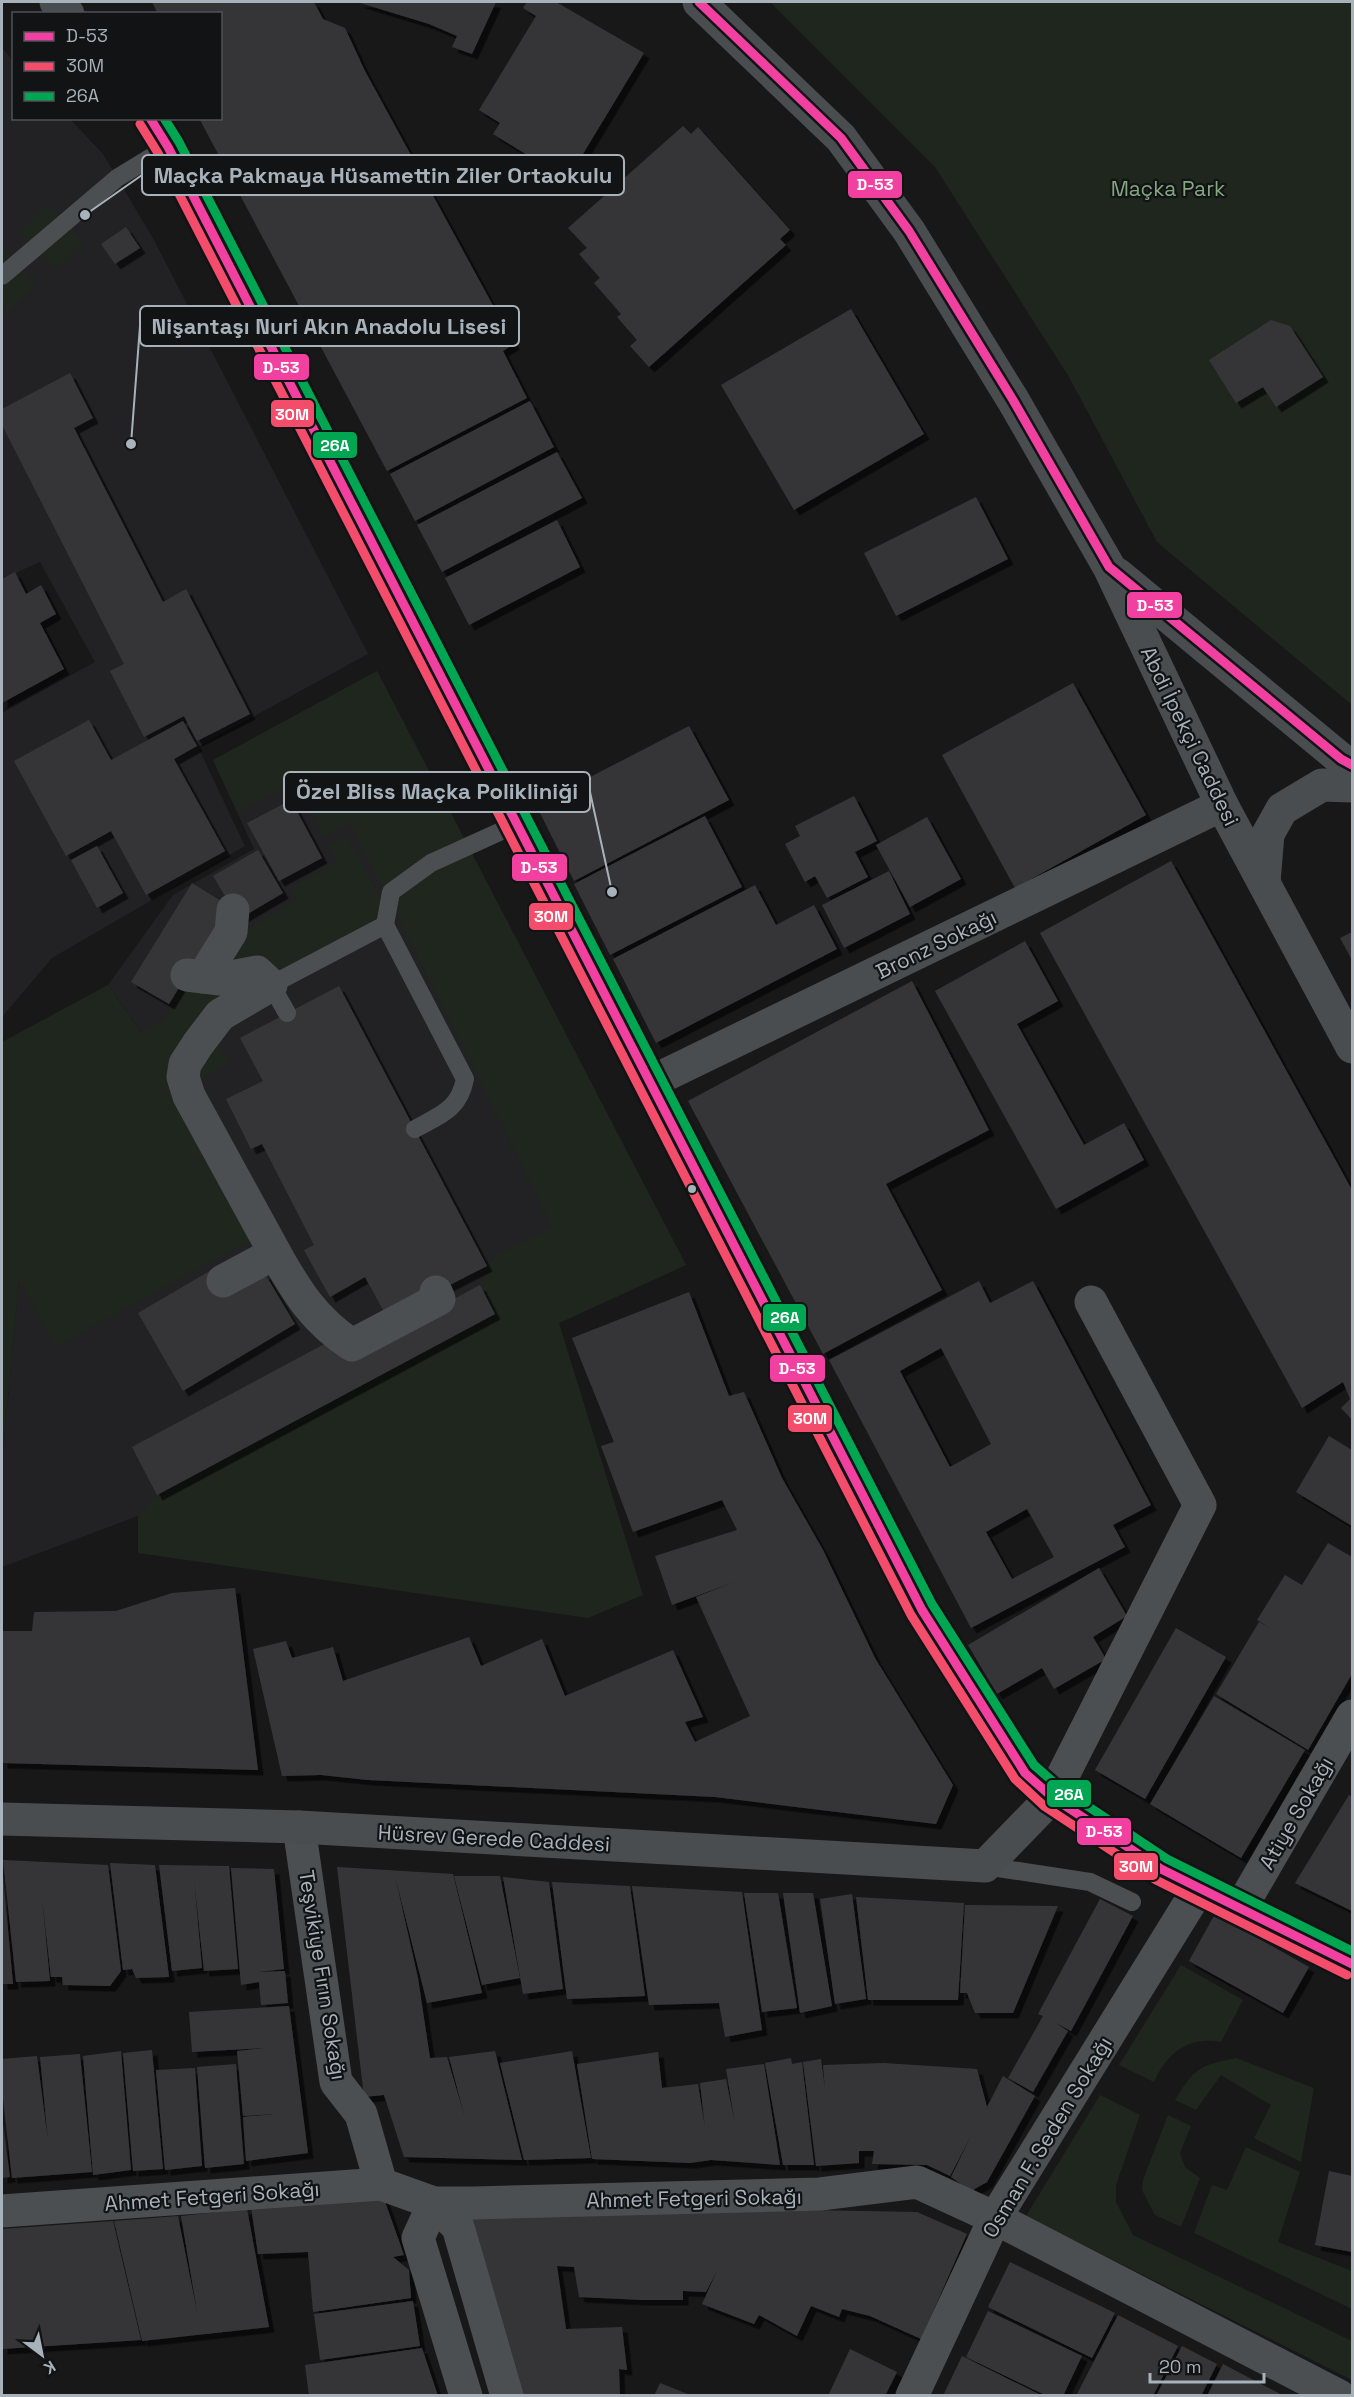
<svg xmlns="http://www.w3.org/2000/svg" width="1354" height="2397" font-family="'Space Grotesk',sans-serif">
	<style>
		.built { fill: #222225 }
		.green { fill: #1e261e }
		.building { fill: #363638; fill-rule: evenodd; filter: url(#shadow) }
		.lines { fill: none; stroke-linecap: round; stroke-linejoin: round }
		.lane { stroke: #4c4f52; stroke-width: 18 }
		.street { stroke: #4c4f52; stroke-width: 33 }
		.secondary { stroke: #4a4d50; stroke-width: 33 }
		.bus-1-casing { stroke: #121315; stroke-width: 14 }
		.bus-2-casing { stroke: #121315; stroke-width: 14 }
		.bus-3-casing { stroke: #121315; stroke-width: 14 }
		.bus-1 { stroke: #f240a1; stroke-width: 9 }
		.bus-2 { stroke: #f44d6c; stroke-width: 9 }
		.bus-3 { stroke: #00a651; stroke-width: 9 }
		.bus-dot { fill: #a8b2bb; stroke: #121315; stroke-width: 2 }
		.labels { text-anchor: middle; dominant-baseline: central; stroke-width: 4.5; stroke-linejoin: round; paint-order: stroke }
		.park-label { font-size: 21px; fill: #84a77e; stroke: #121315 }
		.street-label { font-size: 21px; fill: #a8b2bb; stroke: #121315 }
		.leader { fill: none; stroke: #a8b2bb; stroke-width: 2 }
		.callout-dot { fill: #a8b2bb; stroke: #121315; stroke-width: 2 }
		.callout { fill: #121315; stroke: #a8b2bb; stroke-width: 2 }
		.callout-label { font-size: 22px; text-anchor: middle; font-weight: bold; fill: #a8b2bb }
		.line-badge { stroke: #121315; stroke-width: 2 }
		.badge-label { font-size: 16px; text-anchor: middle; font-weight: bold; fill: #fff }
	</style>
	<defs>
		<filter id="shadow"><feDropShadow dx="5.5" dy="5.5" stdDeviation="0" flood-color="#0009"/></filter>
	</defs>
	<rect width="100%" height="100%" fill="#181819"/>
	<!-- built -->
	<g class="built">
		<polygon points="2,48 13,60 14,118 70,119 103,154 155,242 368,654 198,747 245,846 52,958 2,1017 2,713 95,662 40,562 2,579"/>
		<polygon points="377,671 686,1265 138,1516 2,1567 2,1463 19,1279 141,1032 108,985 173,895 254,849 213,760"/>
	</g>
	<!-- green -->
	<g class="green">
		<polygon points="770,2 1352,2 1352,705 1157,542 1069,377 935,167"/>
		<polygon points="48,204 84,243 56,270 20,231"/>
		<polygon points="2,248 36,286 8,311 2,304"/>
		<polygon points="377,671 686,1265 559,1323 643,1595 588,1618 138,1553 138,1516 157,1495 495,1314 480,1285 496,1255 553,1227 350,822 324,837 295,782 237,811 213,760"/>
		<polygon points="346,836 383,902 377,923 204,1017 229,1063 200,1079 277,1225 56,1347 19,1280 2,1463 2,1042 108,985 141,1032 164,1020 229,917 238,934 297,900 291,887 336,862 329,846"/>
		<path d="M1181,1965L1243,2000L1221,2042C1188,2036 1167,2053 1154,2082L1119,2065Z"/>
		<path d="M1236,2058L1314,2088L1301,2162L1254,2138L1271,2105L1221,2075L1196,2110L1175,2100C1195,2068 1198,2066 1236,2058Z"/>
		<polygon points="1100,2095 1140,2115 1116,2185 1116,2202 1133,2235 1352,2341 1352,2380 1026,2216"/>
		<polygon points="1168,2115 1191,2126 1180,2153 1185,2167 1200,2178 1181,2227 1155,2215 1142,2190 1143,2180"/>
		<polygon points="1246,2147 1300,2172 1278,2242 1352,2271 1352,2309 1194,2233 1212,2185 1227,2190"/>
	</g>
	<!-- building -->
	<g class="building">
		<polygon points="152,2 314,2 323,19 345,28 365,71 514,344 503,351 527,398 387,471 199,118 220,118 220,14 158,14"/>
		<polygon points="357,2 496,2 472,54 452,47 457,36 429,24"/>
		<polygon points="527,2 556,2 644,53 563,187 523,164 529,156 493,134 500,123 479,110 536,16 523,8"/>
		<polygon points="683,126 691,134 698,127 790,230 780,239 786,245 649,367 630,346 637,340 617,317 621,314 594,283 600,278 579,254 587,248 568,228"/>
		<polygon points="126,227 140,248 115,264 101,244"/>
		<polygon points="851,309 924,434 794,510 721,385"/>
		<polygon points="1271,320 1290,326 1323,377 1276,407 1263,387 1236,403 1209,360"/>
		<polygon points="70,373 93,418 74,428 163,602 186,589 250,714 197,741 184,716 144,737 110,671 124,664 2,425 2,409"/>
		<polygon points="530,401 554,447 415,521 390,474"/>
		<polygon points="557,452 582,498 442,572 417,525"/>
		<polygon points="976,497 1008,559 896,616 864,553"/>
		<polygon points="557,520 580,567 469,625 445,578"/>
		<polygon points="15,572 26,594 41,585 56,614 40,623 64,669 2,703 2,579"/>
		<polygon points="1073,683 1146,815 1015,888 942,755"/>
		<polygon points="89,720 111,760 183,721 197,746 174,759 225,851 146,895 111,831 66,856 14,761"/>
		<polygon points="689,726 729,800 574,881 536,805"/>
		<polygon points="854,796 877,841 855,852 868,877 827,898 815,876 805,882 785,844 800,836 795,826"/>
		<polygon points="291,800 322,858 279,881 247,823"/>
		<polygon points="705,816 742,887 610,955 574,884"/>
		<polygon points="927,817 961,879 910,907 876,845"/>
		<polygon points="97,846 123,893 97,908 71,860"/>
		<polygon points="258,850 283,893 239,919 213,876"/>
		<polygon points="1171,861 1352,1190 1352,1420 1341,1408 1350,1399 1343,1382 1302,1408 1040,933"/>
		<polygon points="889,871 910,914 844,948 822,905"/>
		<polygon points="192,883 229,906 169,1004 131,982"/>
		<polygon points="755,885 776,925 814,905 837,949 656,1043 613,959"/>
		<polygon points="1352,932 1352,960 1340,938"/>
		<polygon points="1025,941 1058,1001 1017,1024 1084,1145 1124,1123 1144,1160 1056,1209 935,991"/>
		<polygon points="912,981 989,1130 886,1184 942,1290 823,1354 688,1101"/>
		<polygon points="339,986 487,1266 387,1317 365,1277 330,1297 304,1250 314,1245 262,1144 251,1149 226,1099 263,1081 240,1038"/>
		<polygon points="215,1268 265,1274 295,1324 183,1391 138,1313"/>
		<path d="M979,1281L990,1303L1033,1281L1151,1505L1113,1525L1125,1547L971,1628L829,1360ZM941,1348L991,1444L950,1467L900,1371ZM1027,1509L1054,1557L1012,1579L986,1532Z"/>
		<polygon points="480,1285 495,1314 157,1495 132,1447 332,1340 343,1359"/>
		<polygon points="689,1292 729,1396 744,1392 782,1478 823,1550 875,1658 953,1785 936,1824 715,1797 368,1780 321,1775 282,1776 253,1649 286,1641 292,1658 333,1647 343,1681 469,1637 481,1666 542,1639 565,1696 673,1650 703,1717 685,1722 695,1742 750,1716 696,1597 737,1581 672,1605 655,1556 737,1530 722,1500 633,1532 601,1446 614,1442 572,1338"/>
		<polygon points="1329,1436 1352,1450 1352,1526 1296,1492"/>
		<polygon points="1328,1543 1352,1557 1352,1674 1308,1750 1216,1694 1259,1622 1275,1631 1257,1620 1285,1575 1302,1585"/>
		<polygon points="1099,1568 1127,1616 1093,1637 1106,1659 1054,1689 1042,1668 997,1694 968,1645"/>
		<polygon points="235,1588 258,1770 2,1763 2,1631 32,1631 34,1612 116,1611 172,1593"/>
		<polygon points="1176,1628 1226,1657 1145,1799 1095,1770"/>
		<polygon points="1214,1696 1305,1750 1241,1858 1150,1804"/>
		<polygon points="1349,1795 1352,1797 1352,1911 1295,1883"/>
		<polygon points="3,1860 108,1865 121,1971 110,1986 63,1985 62,1977 51,1977 42,1898 50,1981 16,1982"/>
		<polygon points="110,1863 155,1865 169,1977 136,1978 132,1969 123,1970"/>
		<polygon points="159,1865 229,1866 238,1969 204,1971 194,1879 202,1968 172,1971"/>
		<polygon points="337,1867 453,1874 482,1993 427,2003 395,1876 418,1978 430,2058 447,2057 465,2118 449,2057 495,2051 522,2160 404,2157 384,2095 364,2097"/>
		<polygon points="231,1868 274,1869 284,1969 258,1972 285,1971 288,2003 261,2005 259,1982 241,1985"/>
		<polygon points="2,1875 3,1875 13,1984 2,1984"/>
		<polygon points="454,1876 500,1876 520,1978 482,1985"/>
		<polygon points="503,1877 549,1882 563,1989 523,1994"/>
		<polygon points="552,1882 630,1886 645,1996 567,1999"/>
		<polygon points="632,1886 742,1892 762,2030 725,2037 719,2003 649,2005"/>
		<polygon points="744,1893 778,1893 797,2008 762,2012"/>
		<polygon points="783,1893 813,1893 832,2006 800,2013"/>
		<polygon points="852,1894 866,1999 835,2004 820,1899"/>
		<polygon points="856,1897 964,1903 958,2000 868,2000"/>
		<polygon points="1100,1899 1133,1916 1071,2031 1054,2022 1068,2031 1033,2092 1008,2078 1043,2016 1038,2014"/>
		<polygon points="965,1905 1058,1906 1013,2013 975,2013 967,1993 960,1993"/>
		<polygon points="1215,1914 1309,1967 1283,2013 1189,1961"/>
		<polygon points="289,2006 308,2153 246,2161 243,2117 275,2114 243,2116 237,2051 264,2048 192,2052 189,2012"/>
		<polygon points="152,2050 163,2169 133,2171 123,2053"/>
		<polygon points="121,2051 131,2170 93,2175 83,2056"/>
		<polygon points="572,2051 591,2158 524,2160 500,2063"/>
		<polygon points="658,2052 662,2088 698,2084 705,2128 700,2083 726,2079 735,2124 726,2069 764,2064 780,2165 711,2160 690,2163 592,2159 577,2064"/>
		<polygon points="80,2054 92,2172 12,2178 2,2090 2,2059 37,2056 48,2141 40,2057"/>
		<polygon points="791,2058 792,2064 802,2062 814,2165 783,2165 765,2063"/>
		<polygon points="821,2059 825,2090 823,2065 884,2063 977,2069 987,2107 1003,2076 1035,2096 987,2182 971,2191 951,2177 972,2134 950,2176 927,2165 872,2164 874,2151 859,2151 859,2163 816,2166 803,2062"/>
		<polygon points="236,2064 244,2164 205,2168 197,2067"/>
		<polygon points="195,2068 202,2166 165,2170 156,2070"/>
		<polygon points="2,2116 10,2177 2,2178"/>
		<polygon points="1329,2171 1352,2176 1352,2252 1315,2245"/>
		<polygon points="383,2196 404,2255 393,2257 409,2270 411,2298 313,2312 308,2252 258,2254 251,2207"/>
		<polygon points="247,2209 269,2327 142,2341 114,2221 178,2216 198,2317 181,2216"/>
		<polygon points="807,2210 917,2212 967,2234 921,2339 870,2316 842,2309 839,2317 811,2306 797,2336 759,2315 754,2324 702,2304 718,2269 706,2292 683,2291 683,2300 643,2300 579,2297 574,2267 557,2266 566,2329 622,2327 627,2370 619,2369 620,2396 522,2396 468,2212"/>
		<polygon points="113,2221 141,2340 2,2349 2,2229"/>
		<polygon points="1010,2262 1115,2313 1092,2358 988,2307"/>
		<polygon points="413,2301 420,2346 320,2360 314,2314"/>
		<polygon points="988,2311 1082,2356 1063,2396 1047,2396 966,2357"/>
		<polygon points="1118,2315 1178,2346 1153,2396 1076,2396"/>
		<polygon points="1182,2346 1217,2364 1201,2396 1156,2396"/>
		<polygon points="422,2348 438,2396 309,2396 305,2365"/>
		<polygon points="850,2349 897,2372 885,2396 828,2396"/>
		<polygon points="962,2356 1043,2396 943,2396"/>
		<polygon points="1223,2364 1284,2396 1207,2396"/>
		<polygon points="660,2383 690,2395 690,2396 654,2396"/>
	</g>
	<g class="lines">
		<!-- lane -->
		<g class="lane">
			<polyline points="2,276 117,178 168,147"/>
			<polyline points="287,1013 271,985 385,925"/>
			<path d="M415,1129C440,1115 459,1110 465,1079L385,925L391,892L431,863L517,824"/>
			<polyline points="985,1866 1090,1882 1132,1902"/>
		</g>
		<!-- street -->
		<g class="street">
			<polyline points="187,975 220,979 257,972 271,985 220,1015 198,1044 185,1064 183,1077 189,1096 275,1253"/>
			<polyline points="203,977 231,932 233,910"/>
			<path d="M223,1281L275,1253C297,1292 314,1320 352,1345L439,1299L436,1292"/>
			<polyline points="1052,1797 1200,1505 1091,1302"/>
			<polyline points="299,1827 336,2082 361,2114 381,2184"/>
			<polyline points="1240,1909 1352,1716"/>
			<polyline points="2,2211 381,2184 434,2203 474,2203 820,2194 917,2182 995,2218 1339,2396"/>
			<polyline points="466,2396 418,2238 434,2203 458,2227 507,2396"/>
			<polyline points="912,2396 995,2218 1199,1888"/>
		</g>
		<!-- secondary -->
		<g class="secondary">
			<polyline points="56,2 68,14"/>
			<polyline points="699,2 841,138 909,231 1013,400 1109,567 1222,805 1352,1047"/>
			<polyline points="150,118 168,147 922,1610 1025,1773 1052,1797 1161,1869 1352,1964"/>
			<polyline points="1117,574 1341,759 1352,765"/>
			<polyline points="1264,882 1268,834 1282,809 1322,785 1352,786"/>
			<polyline points="649,1083 1222,805"/>
			<polyline points="2,1819 299,1827 985,1866 1052,1797"/>
		</g>
		<defs>
			<g id="bus-1">
				<polyline points="699,2 841,138 909,231 1013,400 1109,567 1341,759 1352,765"/>
				<polyline points="150,118 168,147 922,1610 1025,1773 1052,1797 1161,1869 1352,1964"/>
			</g>
			<polyline id="bus-2" points="140,124 158,153 911,1615 1015,1779 1044,1806 1156,1880 1347,1975"/>
			<polyline id="bus-3" points="164,118 179,142 932,1604 1034,1765 1059,1787 1167,1859 1352,1951"/>
		</defs>
		<!-- bus-1 casing -->
		<use href="#bus-1" class="bus-1-casing"/>
		<!-- bus-2 casing -->
		<use href="#bus-2" class="bus-2-casing"/>
		<!-- bus-3 casing -->
		<use href="#bus-3" class="bus-3-casing"/>
		<!-- bus-1 -->
		<use href="#bus-1" class="bus-1"/>
		<!-- bus-2 -->
		<use href="#bus-2" class="bus-2"/>
		<!-- bus-3 -->
		<use href="#bus-3" class="bus-3"/>
	</g>
	<!-- markers -->
	<circle class="bus-dot" cx="692" cy="1189" r="5"/>
	<g class="labels">
		<!-- park labels -->
		<g class="park-label">
			<text x="1168" y="188">Maçka Park</text>
		</g>
		<!-- street labels -->
		<g class="street-label">
			<text transform="translate(1190 736) rotate(64)">Abdi İpekçi Caddesi</text>
			<text transform="translate(936 944) rotate(-26)">Bronz Sokağı</text>
			<text transform="translate(1296 1813) rotate(-60)">Atiye Sokağı</text>
			<text transform="translate(494 1838) rotate(3)">Hüsrev Gerede Caddesi</text>
			<text transform="translate(323 1975) rotate(81)">Teşvikiye Fırın Sokağı</text>
			<text transform="translate(1047 2137) rotate(-59)">Osman F. Seden Sokağı</text>
			<text transform="translate(212 2196) rotate(-4)">Ahmet Fetgeri Sokağı</text>
			<text transform="translate(694 2198) rotate(-1)">Ahmet Fetgeri Sokağı</text>
		</g>
	</g>
	<!-- callouts -->
	<path class="leader" d="M85 215L142 175M131 444L140 326M612 892L590 792"/>
	<g class="callout-dot">
		<circle cx="85" cy="215" r="6"/>
		<circle cx="131" cy="444" r="6"/>
		<circle cx="612" cy="892" r="6"/>
	</g>
	<g class="callout">
		<rect x="142" y="155" width="482" height="40" rx="6"/>
		<rect x="140" y="306" width="379" height="40" rx="6"/>
		<rect x="284" y="772" width="306" height="40" rx="6"/>
	</g>
	<g class="callout-label">
		<text x="383" y="183">Maçka Pakmaya Hüsamettin Ziler Ortaokulu</text>
		<text x="329" y="334">Nişantaşı Nuri Akın Anadolu Lisesi</text>
		<text x="437" y="799">Özel Bliss Maçka Polikliniği</text>
	</g>
	<g class="line-badge">
		<rect x="847" y="170" width="56" height="29" rx="6" fill="#f240a1"/>
		<rect x="253" y="353" width="57" height="28" rx="6" fill="#f240a1"/>
		<rect x="270" y="399" width="45" height="29" rx="6" fill="#f44d6c"/>
		<rect x="312" y="431" width="46" height="28" rx="6" fill="#00a651"/>
		<rect x="1126" y="591" width="57" height="28" rx="6" fill="#f240a1"/>
		<rect x="511" y="853" width="57" height="29" rx="6" fill="#f240a1"/>
		<rect x="528" y="902" width="46" height="29" rx="6" fill="#f44d6c"/>
		<rect x="762" y="1303" width="45" height="29" rx="6" fill="#00a651"/>
		<rect x="769" y="1354" width="57" height="29" rx="6" fill="#f240a1"/>
		<rect x="787" y="1404" width="46" height="29" rx="6" fill="#f44d6c"/>
		<rect x="1046" y="1779" width="46" height="29" rx="6" fill="#00a651"/>
		<rect x="1076" y="1817" width="56" height="29" rx="6" fill="#f240a1"/>
		<rect x="1113" y="1852" width="46" height="29" rx="6" fill="#f44d6c"/>
	</g>
	<g class="badge-label">
		<text x="875" y="190">D-53</text>
		<text x="281" y="373">D-53</text>
		<text x="292" y="420">30M</text>
		<text x="335" y="451">26A</text>
		<text x="1155" y="611">D-53</text>
		<text x="539" y="873">D-53</text>
		<text x="551" y="922">30M</text>
		<text x="785" y="1323">26A</text>
		<text x="797" y="1374">D-53</text>
		<text x="810" y="1424">30M</text>
		<text x="1069" y="1800">26A</text>
		<text x="1104" y="1837">D-53</text>
		<text x="1136" y="1872">30M</text>
	</g>
	<!-- border -->
	<rect width="1354" height="2397" fill="none" stroke="#a8b2bb" stroke-width="6"/>
	<!-- legend -->
	<rect x="12" y="12" width="210" height="108" fill="#121315" stroke="#4e5357" stroke-width="1.5"/>
	<rect x="24" y="32" width="30" height="9" fill="#f240a1" stroke="#4e5357" stroke-width="1.5"/>
	<text x="66" y="42" font-size="18" fill="#a8b2bb">D-53</text>
	<rect x="24" y="62" width="30" height="9" fill="#f44d6c" stroke="#4e5357" stroke-width="1.5"/>
	<text x="66" y="72" font-size="18" fill="#a8b2bb">30M</text>
	<rect x="24" y="92" width="30" height="9" fill="#00a651" stroke="#4e5357" stroke-width="1.5"/>
	<text x="66" y="102" font-size="18" fill="#a8b2bb">26A</text>
	<!-- north arrow -->
	<g transform="translate(42 2355) rotate(148)" stroke="#121315" stroke-width="4.5" paint-order="stroke">
	<path d="M0-4.5L10 22L0 15L-10 22Z" fill="#a8b2bb"/>
	<text y="-9" font-size="16" font-weight="bold" text-anchor="middle" fill="#a8b2bb">K</text>
	</g>
	<!-- scale -->
	<path d="M1150 2373v9h114v-9" fill="none" stroke="#a8b2bb" stroke-width="3"/>
	<text x="1159" y="2373" font-size="18" fill="#a8b2bb" stroke="#121315" stroke-width="4.5" paint-order="stroke">20 m</text>
</svg>
